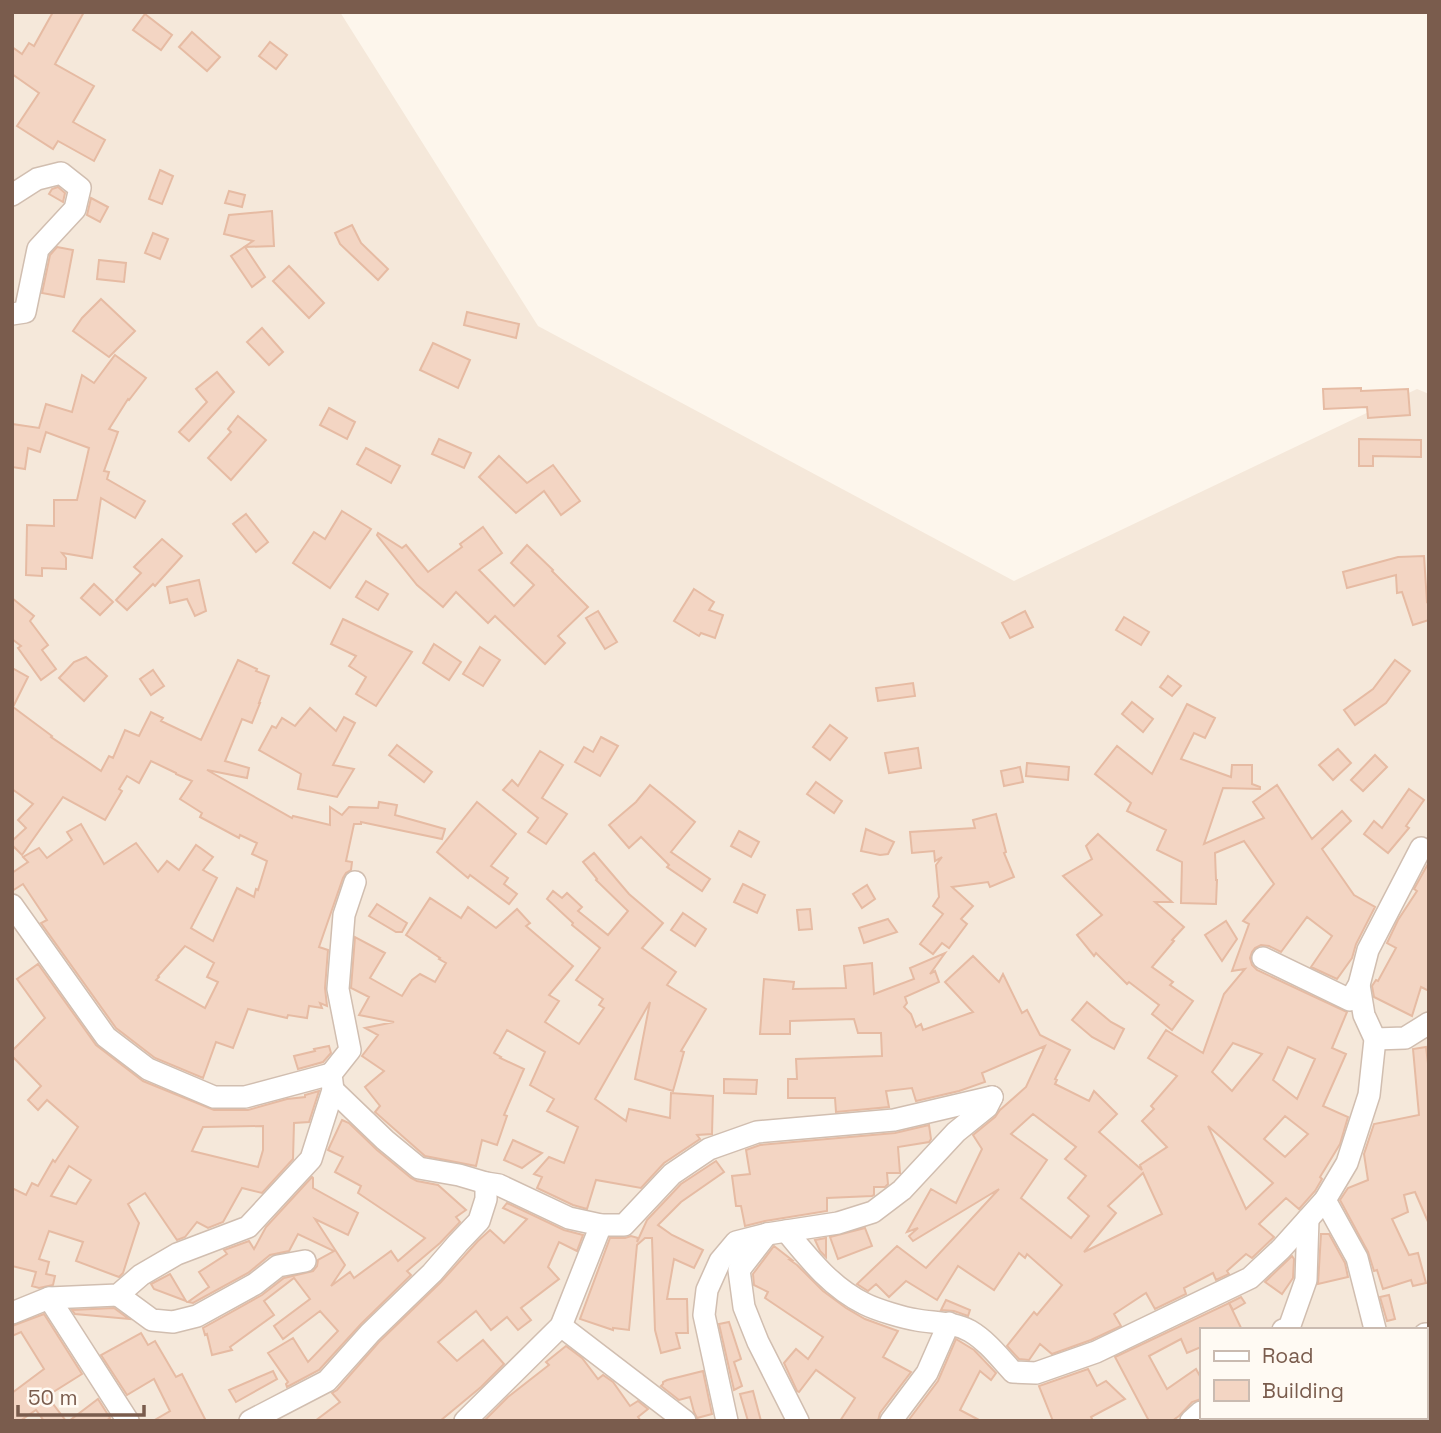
<svg xmlns="http://www.w3.org/2000/svg" width="1441" height="1433" font-family="'Space Grotesk',sans-serif">
	<style>
		.residential { fill: #f5e8da; fill-rule: evenodd }
		.building { fill: #f3d5c3; stroke: #e6bba3; stroke-width: 2; fill-rule: evenodd }
		.lines { fill: none; stroke-linecap: round; stroke-linejoin: round }
		.street-casing { stroke: #d1beb0; stroke-width: 24 }
		.street { stroke: #fff; stroke-width: 21 }
	</style>
	<rect width="100%" height="100%" fill="#fdf6ec"/>
	<!-- residential -->
	<path class="residential" d="M12,12H340L538,326L1014,581L1417,389L1429,394V1421H12ZM1201,1330H1425V1417H1201Z"/>
	<!-- building -->
	<g class="building">
		<polygon points="53,12 84,12 55,64 94,86 73,122 105,140 94,161 58,141 53,149 17,126 39,93 12,74 12,47 22,54 29,43 34,46"/>
		<polygon points="145,14 172,35 161,50 133,30"/>
		<polygon points="192,32 220,57 207,71 179,47"/>
		<polygon points="270,42 287,55 276,69 259,56"/>
		<polygon points="160,170 173,176 162,204 149,199"/>
		<polygon points="58,187 65,193 63,202 49,194 52,189"/>
		<polygon points="229,191 245,195 242,207 225,203"/>
		<polygon points="91,198 108,207 100,222 87,215"/>
		<polygon points="272,211 274,246 245,247 265,277 252,287 231,256 253,241 224,234 229,215"/>
		<polygon points="352,225 361,243 388,269 378,280 340,244 335,233"/>
		<polygon points="153,233 168,239 160,259 145,253"/>
		<polygon points="57,247 73,250 64,297 42,293 50,255"/>
		<polygon points="99,260 126,263 124,282 97,279"/>
		<polygon points="289,266 324,303 309,318 273,281"/>
		<polygon points="101,299 135,331 109,357 73,331 82,318"/>
		<polygon points="467,312 519,324 516,338 464,325"/>
		<polygon points="262,328 283,352 269,365 247,342"/>
		<polygon points="433,343 470,360 458,388 420,370"/>
		<polygon points="115,355 146,378 129,400 128,399 109,429 118,432 104,471 109,472 107,479 145,501 135,518 101,498 92,558 62,553 66,558 66,569 42,568 42,576 26,575 27,525 54,526 54,500 77,500 89,448 46,432 40,452 28,448 25,469 12,467 12,424 39,428 46,404 72,412 82,375 94,383"/>
		<polygon points="217,372 234,392 189,441 179,432 207,402 196,389"/>
		<polygon points="1361,388 1361,391 1408,389 1410,415 1368,418 1367,407 1324,409 1323,389"/>
		<polygon points="329,408 355,422 347,439 320,425"/>
		<polygon points="238,416 266,440 231,480 208,458 231,432 228,429"/>
		<polygon points="439,439 471,453 464,468 432,454"/>
		<polygon points="1359,439 1421,440 1421,457 1373,456 1373,466 1359,466"/>
		<polygon points="366,448 400,466 391,483 357,464"/>
		<polygon points="499,456 527,483 553,465 580,501 561,515 544,491 516,513 479,477"/>
		<polygon points="342,511 371,529 330,588 293,563 314,532 325,539"/>
		<polygon points="246,514 268,542 256,552 233,524"/>
		<polygon points="483,527 502,553 479,570 514,606 534,585 511,563 527,545 553,570 552,571 588,607 558,636 565,643 545,664 495,616 488,623 456,592 443,607 417,585 377,535 378,533 402,548 406,545 428,572 462,547 460,544"/>
		<polygon points="162,539 182,556 155,586 153,584 127,610 116,600 141,573 134,567"/>
		<polygon points="1424,556 1427,602 1429,601 1429,620 1413,625 1402,592 1397,593 1396,575 1347,588 1343,572 1398,557"/>
		<polygon points="199,580 206,611 195,616 187,599 170,603 167,587"/>
		<polygon points="366,581 388,594 378,610 356,597"/>
		<polygon points="94,584 113,602 100,615 81,598"/>
		<polygon points="694,589 714,602 709,610 723,615 715,638 701,633 699,636 674,621"/>
		<polygon points="12,598 34,616 30,621 48,645 42,650 56,669 41,680 18,648 21,646 12,639"/>
		<polygon points="598,611 617,642 605,649 586,618"/>
		<polygon points="1025,611 1033,627 1010,638 1002,623"/>
		<polygon points="1124,617 1149,632 1141,645 1116,630"/>
		<polygon points="343,619 412,652 376,706 356,694 366,677 349,666 356,656 331,644"/>
		<polygon points="434,644 461,662 449,680 423,663"/>
		<polygon points="480,647 500,660 483,686 463,674"/>
		<polygon points="86,657 107,676 84,701 59,678 74,662"/>
		<path d="M238,660L257,669L256,671L269,676L259,703H260L252,723L242,719L225,761L249,768L247,778L207,770L292,818L293,816L330,825V807L342,815L349,807L378,808L379,802L397,805L395,815L445,829L442,839L361,822V824H354L346,861L352,862L351,870L346,873L343,878L319,947L328,950L325,988L327,1006L320,1003L322,1008L309,1006L307,1018L288,1015L287,1018L248,1009L233,1048L216,1042L203,1078L155,1058L116,1028L41,923L47,920L23,884L12,891V873L28,862L23,857L39,848L47,858L72,840L67,832L81,824L104,864L136,843L158,872L167,861L179,870L196,845L213,857L203,870L217,878L191,928L213,941L237,888L254,897L256,889L258,890L267,861L252,854L257,843L240,835L239,838L200,817L202,813L180,799L192,781L176,774V773L151,761L139,783L127,776L119,789L122,791L105,820L63,797L22,855L12,845V841L26,828L18,820L33,804L12,789V668L28,677L13,707L52,736L51,737L101,771L109,756L113,758L125,730L139,736L151,712L163,718L161,721L201,740ZM185,946L214,963L207,977L218,982L205,1008L156,980L159,977L158,976Z"/>
		<polygon points="1395,660 1410,671 1386,703 1355,725 1344,710 1373,689"/>
		<polygon points="153,670 164,686 151,695 140,679"/>
		<polygon points="1168,676 1181,686 1172,696 1160,687"/>
		<polygon points="913,683 915,696 878,701 876,688"/>
		<polygon points="1132,702 1153,719 1143,732 1122,714"/>
		<path d="M1187,704L1215,718L1205,738L1194,733L1181,759L1231,777L1232,765H1252V784L1260,787V789L1223,788L1204,844L1264,818L1253,802L1277,785L1312,839L1342,811L1351,821L1322,849L1354,895L1375,907L1356,944L1352,958L1337,979L1311,967L1332,936L1307,917L1281,952L1269,946L1261,945L1255,948L1252,952L1250,958L1252,965L1257,970L1347,1012L1332,1048L1346,1054L1323,1106L1348,1117L1340,1144L1320,1177L1322,1179L1315,1191L1299,1209L1286,1198L1259,1224L1274,1237L1252,1258L1246,1254L1227,1271L1229,1274L1216,1280L1213,1273L1184,1288L1186,1294L1155,1309L1146,1293L1114,1314L1121,1326L1091,1340L1052,1354L1040,1344L1029,1360L1019,1359L1007,1346L1034,1312L1037,1315L1062,1285L1027,1254L1025,1258L1019,1253L994,1290L958,1266L937,1300L906,1281L889,1297L876,1284L868,1291L857,1284L897,1246L926,1268L999,1189L913,1241L909,1236L918,1228L907,1232L931,1189L956,1203L982,1149L973,1135L995,1117L1000,1110L1026,1087L1045,1046L982,1073L985,1082L959,1091L916,1101L912,1088L886,1091L889,1107L836,1112L835,1098H788V1079H797L796,1059L882,1056L881,1033H858L854,1019L790,1021V1034H760L764,979L794,982L793,989L846,988L844,966L872,963L874,994L914,979L910,968L945,953L930,974L935,971L939,982L905,997L907,1003L904,1007L911,1014L916,1027L921,1024L923,1030L973,1012L945,982L973,956L999,982L1003,974L1022,1013L1027,1010L1040,1035L1070,1050L1055,1079L1057,1080L1055,1084L1089,1101L1094,1091L1117,1114L1099,1132L1142,1170L1140,1165L1167,1147L1142,1121L1154,1109L1151,1106L1177,1076L1148,1058L1166,1030L1203,1053L1224,994L1245,969L1232,971L1249,924L1243,921L1274,884L1244,841L1215,853L1216,880H1217L1216,904L1181,903L1182,862L1157,850L1166,830L1127,811L1131,803L1095,774L1117,746L1152,774ZM1233,1043L1262,1054L1232,1091L1212,1072ZM1288,1047L1315,1059L1297,1099L1273,1080ZM1033,1114L1076,1147L1065,1159L1086,1176L1068,1198L1089,1216L1071,1238L1021,1198L1047,1160L1011,1134ZM1285,1116L1308,1134L1285,1157L1264,1139ZM1208,1126L1273,1183L1246,1209ZM1143,1173L1162,1214L1084,1252L1116,1213L1108,1206Z"/>
		<polygon points="310,708 336,731 344,717 355,723 333,765 354,769 337,797 298,789 301,774 259,750 272,726 276,728 282,718 295,726"/>
		<polygon points="830,725 847,738 830,760 813,747"/>
		<polygon points="601,737 618,746 600,776 575,762 584,747 593,752"/>
		<polygon points="397,745 432,772 424,782 389,755"/>
		<polygon points="918,748 921,768 889,773 885,753"/>
		<polygon points="1338,749 1351,763 1333,780 1319,765"/>
		<polygon points="540,751 563,765 542,798 567,814 546,844 528,832 538,818 503,790 512,780 518,786"/>
		<polygon points="1375,755 1387,767 1363,791 1351,780"/>
		<polygon points="1027,763 1069,767 1068,780 1026,776"/>
		<polygon points="1020,767 1023,782 1004,786 1001,771"/>
		<polygon points="816,782 842,801 834,813 807,794"/>
		<polygon points="650,785 695,822 671,852 710,879 702,891 667,867 669,865 641,837 629,848 609,825 636,802"/>
		<polygon points="1409,789 1424,800 1406,826 1409,828 1388,853 1364,834 1374,821 1382,828"/>
		<polygon points="477,802 516,834 491,866 508,878 504,884 517,894 509,904 470,875 468,878 437,852"/>
		<polygon points="996,814 1006,852 1004,853 1014,877 990,887 988,882 952,887 973,906 961,919 967,924 949,948 942,943 933,954 920,944 943,914 933,906 939,897 936,865 942,857 935,861 934,851 912,853 910,832 975,828 973,820"/>
		<polygon points="866,829 894,842 888,854 880,855 861,851"/>
		<polygon points="739,831 759,842 751,857 731,846"/>
		<polygon points="1098,834 1172,902 1155,902 1184,927 1172,940 1174,941 1152,967 1173,982 1170,985 1193,1001 1172,1030 1152,1014 1159,1005 1129,982 1127,984 1096,953 1094,956 1077,935 1102,915 1063,876 1092,859 1086,846"/>
		<polygon points="594,853 629,894 663,923 642,948 676,972 667,985 706,1009 681,1051 684,1052 673,1091 635,1079 650,1002 595,1099 626,1121 629,1109 670,1118 671,1093 713,1096 712,1134 697,1135 700,1139 664,1163 641,1188 596,1180 587,1209 573,1205 537,1188 542,1177 534,1174 549,1157 564,1163 578,1127 547,1111 554,1099 530,1085 545,1052 507,1030 494,1053 501,1057 500,1058 524,1069 504,1115 507,1116 497,1145 482,1140 476,1166 425,1156 375,1112 380,1106 365,1087 384,1071 362,1056 378,1035 365,1028 394,1022 359,1015 369,997 351,988 355,937 385,953 370,978 402,996 412,980 420,974 435,982 446,963 439,959 440,958 406,935 430,898 461,918 468,907 496,928 517,909 530,923 526,926 573,966 549,995 559,1001 545,1022 579,1044 604,1008 599,1005 603,999 576,980 600,948 572,925 573,923 547,899 553,891 562,898 567,893 582,907 578,911 608,935 628,911 596,880 597,879 583,862"/>
		<polygon points="1429,862 1429,991 1421,987 1412,1016 1374,997 1372,986 1376,980 1378,981 1396,948 1387,943 1398,920 1417,891 1414,889"/>
		<polygon points="743,884 765,895 757,913 734,902"/>
		<polygon points="867,885 875,899 862,908 853,894"/>
		<polygon points="377,904 407,923 402,932 396,932 369,916"/>
		<polygon points="810,909 812,929 799,930 797,910"/>
		<polygon points="683,913 706,929 695,946 671,930"/>
		<polygon points="888,919 897,932 864,943 859,928"/>
		<polygon points="1226,921 1237,939 1222,961 1205,935"/>
		<path d="M38,964L96,1045L143,1081L214,1110H248L287,1099L305,1097V1095L319,1091L309,1122L294,1123L293,1159L262,1193L242,1188L223,1222L208,1228L197,1222L185,1237L177,1240L145,1193L128,1204L139,1223L123,1273L119,1277L76,1261L83,1242L49,1231L39,1259L49,1262L46,1274L55,1276L53,1285L39,1288L32,1286L36,1272L12,1266V1188L26,1195L32,1183L38,1186L53,1160L55,1162L78,1127L47,1100L38,1110L28,1100L41,1086L12,1056V1051L45,1018L17,979ZM263,1126V1150L258,1167L192,1151L203,1127ZM69,1166L91,1180L76,1204L51,1196Z"/>
		<polygon points="1087,1002 1111,1022 1124,1029 1114,1049 1092,1037 1072,1020"/>
		<polygon points="329,1046 331,1053 323,1062 298,1069 294,1056 315,1051 314,1049"/>
		<polygon points="1426,1047 1429,1072 1429,1224 1415,1192 1404,1195 1408,1212 1392,1219 1409,1255 1418,1253 1426,1283 1413,1286 1411,1280 1383,1289 1377,1270 1374,1271 1368,1252 1340,1200 1348,1188 1368,1180 1364,1154 1374,1124 1419,1115 1413,1049"/>
		<polygon points="724,1079 757,1080 756,1094 724,1093"/>
		<polygon points="342,1120 349,1123 377,1150 411,1178 417,1181 438,1185 466,1210 456,1217 460,1222 440,1243 407,1271 411,1275 361,1324 319,1370 287,1387 286,1384 288,1382 268,1353 293,1338 308,1362 338,1331 320,1311 283,1339 274,1326 310,1299 294,1278 264,1301 274,1315 230,1347 232,1350 212,1355 207,1334 205,1335 203,1328 262,1295 284,1278 313,1271 317,1266 318,1260 334,1251 298,1234 289,1251 270,1255 248,1273 193,1303 188,1302 209,1287 199,1272 227,1254 224,1250 249,1241 254,1249 266,1227 312,1177 313,1178 313,1188 358,1213 348,1235 315,1219 345,1265 331,1286 350,1272 354,1278 391,1251 398,1261 425,1238 358,1193 361,1186 335,1172 343,1157 328,1150"/>
		<polygon points="929,1125 931,1139 929,1142 898,1147 900,1173 887,1173 888,1184 885,1187 874,1187 874,1195 872,1196 827,1198 827,1211 765,1221 745,1226 741,1206 736,1206 732,1176 750,1174 746,1150 760,1145 895,1133"/>
		<polygon points="513,1140 535,1150 542,1153 522,1168 504,1160"/>
		<polygon points="716,1161 724,1172 681,1202 658,1225 672,1235 703,1250 694,1268 674,1259 667,1299 687,1299 688,1333 676,1333 680,1348 661,1353 655,1330 652,1238 645,1238 637,1245 629,1330 613,1328 613,1330 580,1319 610,1238 625,1238 631,1236 638,1238 637,1242 647,1220 681,1184"/>
		<polygon points="507,1203 564,1230 583,1235 577,1251 559,1242 548,1267 559,1279 521,1308 531,1320 518,1330 507,1317 491,1330 476,1311 438,1342 457,1361 483,1340 504,1364 481,1387 440,1421 315,1421 340,1402 332,1393 337,1390 379,1342 441,1282 478,1241 490,1230 504,1243 527,1219 503,1208"/>
		<polygon points="865,1228 872,1246 838,1259 830,1237"/>
		<polygon points="1321,1234 1329,1234 1345,1263 1348,1277 1318,1284"/>
		<polygon points="826,1238 826,1257 820,1251 815,1240"/>
		<polygon points="774,1246 792,1260 790,1260 797,1265 823,1291 846,1308 865,1319 898,1331 883,1357 911,1372 880,1413 878,1421 840,1421 855,1398 816,1370 799,1392 797,1391 784,1363 796,1349 808,1359 823,1337 765,1298 768,1292 754,1285 753,1274"/>
		<polygon points="1292,1256 1294,1259 1293,1278 1282,1294 1265,1282"/>
		<polygon points="170,1274 186,1301 154,1289 151,1284"/>
		<polygon points="1389,1295 1395,1319 1387,1321 1380,1297"/>
		<polygon points="1241,1297 1245,1303 1233,1310 1229,1303"/>
		<polygon points="946,1300 970,1310 968,1316 954,1311 941,1310"/>
		<polygon points="1229,1303 1242,1330 1201,1330 1201,1347 1187,1353 1181,1339 1149,1356 1167,1389 1196,1369 1201,1378 1201,1399 1192,1402 1179,1416 1172,1421 1149,1421 1115,1357"/>
		<polygon points="114,1308 129,1319 75,1314 72,1310"/>
		<polygon points="44,1314 82,1374 47,1396 66,1421 44,1421 36,1410 20,1421 12,1421 12,1393 44,1369 21,1332 12,1336 12,1326"/>
		<polygon points="729,1322 741,1359 734,1362 742,1386 734,1390 719,1324"/>
		<polygon points="141,1333 148,1345 155,1341 176,1377 182,1374 206,1421 153,1421 170,1411 154,1379 127,1395 101,1355"/>
		<polygon points="956,1339 974,1350 996,1373 991,1380 980,1371 960,1410 981,1421 908,1421 938,1381"/>
		<polygon points="566,1346 582,1358 598,1379 603,1375 613,1382 630,1406 638,1401 648,1409 638,1417 641,1421 484,1421 508,1397 549,1365 546,1362"/>
		<polygon points="1088,1369 1097,1386 1106,1381 1125,1399 1091,1417 1093,1421 1053,1421 1039,1386"/>
		<polygon points="273,1371 277,1379 236,1402 229,1390"/>
		<polygon points="703,1371 712,1414 697,1418 694,1412 690,1397 679,1400 661,1386 663,1384 663,1382 667,1380"/>
		<polygon points="753,1391 761,1421 748,1421 740,1394"/>
		<polygon points="98,1399 110,1418 106,1421 69,1421"/>
	</g>
	<g class="lines">
		<defs>
			<g id="street">
				<polyline points="12,195 37,179 61,173 80,188 75,209 38,249 25,312 12,314"/>
				<polyline points="12,905 106,1037 148,1069 214,1097 245,1097 331,1074"/>
				<polyline points="1263,958 1350,1000 1359,985 1368,950 1421,848"/>
				<polyline points="1375,1039 1405,1038 1429,1023"/>
				<polyline points="333,1090 385,1140 419,1168 459,1175 486,1183 499,1185 569,1218 601,1225 624,1225 672,1174 709,1149 757,1132 894,1120 992,1097"/>
				<polyline points="1325,1200 1357,1258 1375,1329"/>
				<path d="M786,1231C809,1259 832,1288 865,1304C877,1310 904,1318 917,1320C934,1323 954,1322 970,1331C987,1341 1000,1358 1013,1372L1036,1373L1096,1352L1250,1278L1281,1249L1325,1200L1347,1163L1369,1095L1375,1039L1364,1015L1359,985"/>
				<polyline points="767,1234 739,1270 744,1307 758,1342 798,1421"/>
				<polyline points="118,1295 152,1320 173,1322 197,1316 255,1284 278,1266 305,1261"/>
				<polyline points="49,1298 128,1421"/>
				<polyline points="12,1313 49,1298 118,1295 141,1275 177,1254 248,1227 311,1159 333,1090 331,1074 350,1050 338,989 344,915 355,882"/>
				<polyline points="561,1326 685,1421"/>
				<polyline points="1283,1330 1289,1328 1306,1280 1308,1219"/>
				<polyline points="1425,1334 1429,1334"/>
				<polyline points="1254,1417 1258,1421"/>
				<polyline points="250,1421 327,1381 370,1333 432,1273 458,1243 479,1221 486,1199 486,1183"/>
				<polyline points="465,1421 561,1326 601,1225"/>
				<polyline points="727,1421 704,1315 707,1290 720,1261 736,1242 767,1234 838,1223 873,1212 902,1190 956,1132 987,1107 992,1097"/>
				<polyline points="891,1421 927,1373 949,1323"/>
				<polyline points="1191,1421 1201,1412"/>
			</g>
		</defs>
		<!-- street casing -->
		<use href="#street" class="street-casing"/>
		<!-- street -->
		<use href="#street" class="street"/>
	</g>
	<!-- border -->
	<rect width="1441" height="1433" fill="none" stroke="#7a5c4d" stroke-width="28"/>
	<!-- legend -->
	<rect x="1200" y="1328" width="228" height="91" fill="#fffaf3" stroke="#cabbb1" stroke-width="2"/>
	<rect x="1214" y="1351" width="35" height="10" fill="#ffffff" stroke="#cabbb1" stroke-width="2"/>
	<text x="1262" y="1363" font-size="21" fill="#7a5c4d">Road</text>
	<rect x="1214" y="1380" width="35" height="21" fill="#f3d5c3" stroke="#cabbb1" stroke-width="2"/>
	<text x="1262" y="1398" font-size="21" fill="#7a5c4d">Building</text>
	<!-- scale -->
	<path d="M18 1405v10h126v-10" fill="none" stroke="#7a5c4d" stroke-width="3.5"/>
	<text x="28" y="1405" font-size="21" fill="#7a5c4d" stroke="#fffaf3" stroke-width="5" paint-order="stroke">50 m</text>
</svg>
